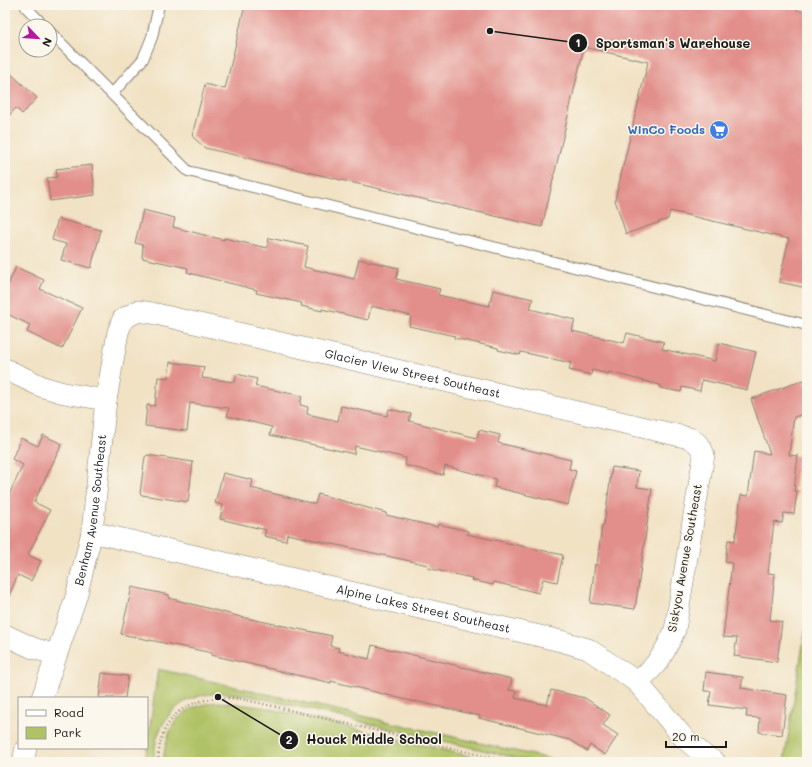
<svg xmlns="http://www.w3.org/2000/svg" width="812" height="767" viewBox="0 0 812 767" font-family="Mali,sans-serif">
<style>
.green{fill:#b0c266;stroke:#666f41}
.building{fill:#e28f8b}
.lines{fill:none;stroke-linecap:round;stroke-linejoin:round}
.service-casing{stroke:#867f70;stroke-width:12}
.minor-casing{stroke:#867f70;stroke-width:22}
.path{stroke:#867f70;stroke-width:2.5;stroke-dasharray:1 3;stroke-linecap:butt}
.service{stroke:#fff;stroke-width:10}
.minor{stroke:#fff;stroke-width:21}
.labels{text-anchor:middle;stroke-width:3;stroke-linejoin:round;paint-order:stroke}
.shop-label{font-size:12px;font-weight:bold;fill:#366cbe;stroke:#fbf7ec;text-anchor:end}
.street-label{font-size:12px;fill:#1c1c1c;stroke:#fbf7ec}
.leader{fill:none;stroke:#1c1c1c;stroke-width:1.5}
.callout-dot{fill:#1c1c1c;stroke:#fbf7ec;stroke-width:1.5}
.mark-label{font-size:12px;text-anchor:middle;font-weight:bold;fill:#fff}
.callout-label{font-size:13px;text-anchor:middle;font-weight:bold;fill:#1c1c1c;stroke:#fbf7ec;stroke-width:3;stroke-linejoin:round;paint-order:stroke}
</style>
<rect width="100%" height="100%" fill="#fbf7ec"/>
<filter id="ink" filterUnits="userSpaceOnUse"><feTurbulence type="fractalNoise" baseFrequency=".025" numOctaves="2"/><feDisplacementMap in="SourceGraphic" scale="8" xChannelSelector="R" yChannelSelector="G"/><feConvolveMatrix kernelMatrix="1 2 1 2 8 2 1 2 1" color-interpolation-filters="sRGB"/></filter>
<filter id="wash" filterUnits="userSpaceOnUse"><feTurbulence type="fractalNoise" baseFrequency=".012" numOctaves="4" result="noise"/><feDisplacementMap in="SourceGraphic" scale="16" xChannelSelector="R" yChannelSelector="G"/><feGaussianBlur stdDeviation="0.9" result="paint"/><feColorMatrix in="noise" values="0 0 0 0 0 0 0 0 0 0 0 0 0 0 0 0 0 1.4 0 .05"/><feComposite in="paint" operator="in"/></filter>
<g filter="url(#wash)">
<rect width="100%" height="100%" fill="#f1e2c4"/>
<!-- green -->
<path class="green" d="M807 619V762H784Z
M158 669 563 762H533L251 696C213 690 176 692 159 732 155 741 155 752 153 762H145Z
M219 702 263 707 494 762H163C167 724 179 706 219 702Z"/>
<g id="blocks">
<!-- building -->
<path class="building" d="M245 5H775L807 12V288L779 282 789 239 670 211 668 219 626 234 615 200 648 62 584 47 542 227 205 148 192 136 205 84 225 89Z
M5 68 37 98 22 114 16 108 5 120Z
M92 165 95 195 50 201 47 178 57 177 56 169Z
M143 210 175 218 173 227 224 240V238L267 248 269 238 308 246 304 267 354 279 359 259 399 268 396 279 440 289 438 295 489 306 493 290 533 299 530 309 575 320 572 331 624 343 627 333 664 342 662 349 715 361 719 343 756 352 747 390 702 380 700 391 682 387 681 392 660 388V385L609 372V374L592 370 591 375 569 370 571 363 521 352 520 355 498 350V348L454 338 455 336 409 326 411 316 371 306 368 320 322 309V311L301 306 302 303 256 293 257 290 193 274 187 272 188 268 142 258 143 245 135 243Z
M58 219 101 230 91 268 61 260 66 244 52 240Z
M16 267 44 280 40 289 82 308 62 349 27 332 30 325 5 313V292Z
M170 362 204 367 202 378 235 382 237 374 257 379 255 386 302 396 300 405 308 407 307 414 338 421 341 406 387 416 389 409 411 414 409 421 477 438 479 430 500 435 498 443 571 460 569 469 576 471 568 505 494 487 496 479 445 466 443 475 405 465 406 458 355 446 354 454 270 435 272 427 227 416 229 408 190 403 187 431 145 426 147 405 155 406 158 377 168 378Z
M804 380 807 389V413L794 417 789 455 798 456 794 491H797L794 514 784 513 782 523 774 522 768 573 775 574 770 620 782 622 777 662 734 656 737 638 723 637 732 563 725 562 728 540 735 541 741 495 748 496 754 451 770 454 751 399Z
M43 435 62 444 34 502 50 510 28 555 41 561 31 581 18 575 5 604V503L23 465 12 459 21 438 38 446Z
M147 455 193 462 188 502 142 495 140 493 145 457Z
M612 467 639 471 637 487 652 489 635 609 590 603 595 564 597 565 602 525H604Z
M223 473 253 480 251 488 315 504 318 494 386 513V515L437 527 438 524 468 531 467 534 563 555 557 582 543 579 539 593 494 582 493 585 471 580 472 578 427 568 428 565 287 534 286 541 264 536 266 530 220 519 223 505 215 503Z
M132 587 169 595V598L241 617 332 636 330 646 339 648 338 651 369 659 372 645 512 679 509 690 517 691 515 698 547 705 551 690 585 698 610 715 603 725 618 735 605 755 590 745 587 751 570 740 479 718 480 716 415 701V702L331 681V683L211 655 212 653 121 634Z
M706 672 743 677 741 688 787 695 782 735 759 732 760 718 746 717 747 710 709 705 711 691H704Z
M102 673 128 676 125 698H99Z"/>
</g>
</g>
<g filter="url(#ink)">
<use href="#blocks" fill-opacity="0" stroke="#867f70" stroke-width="1"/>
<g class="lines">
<!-- service casing -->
<g class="service-casing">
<path id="service" d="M29 5 26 7 44 26
M50 32 188 171 807 325
M112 94 143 59 152 37 159 5"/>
</g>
<!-- minor casing -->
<g class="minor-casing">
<g id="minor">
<path d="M5 369 43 387 64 393 106 400"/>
<path id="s1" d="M92 532 561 641 588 649 637 682 684 738 706 757 715 762"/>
<path d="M5 635 33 648 56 655"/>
<path id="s2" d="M42 698 76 597 92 532 106 400 118 332 123 319 138 311 152 313 689 438C697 442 701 446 704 455L675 630C664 654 658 665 637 682"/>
<path d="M23 762 26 748"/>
</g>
</g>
<!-- path -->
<path class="path" d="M158 762C159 753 159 743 163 734 176 701 211 695 242 699L510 762"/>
<!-- service -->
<use href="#service" class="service"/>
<!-- minor -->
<use href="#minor" class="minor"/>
</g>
</g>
<!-- icons -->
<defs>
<g id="supermarket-disc" transform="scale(1)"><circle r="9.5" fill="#3f7fe0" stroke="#fbf7ec"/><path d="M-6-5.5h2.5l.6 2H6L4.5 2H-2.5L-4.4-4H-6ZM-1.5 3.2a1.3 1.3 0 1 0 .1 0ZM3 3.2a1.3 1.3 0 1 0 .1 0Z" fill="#fff"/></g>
</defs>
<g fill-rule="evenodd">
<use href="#supermarket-disc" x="719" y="130"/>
</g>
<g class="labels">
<!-- shop labels -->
<g class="shop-label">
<text x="705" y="134">WinCo Foods</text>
</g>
<!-- street labels -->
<g class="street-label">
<text dy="4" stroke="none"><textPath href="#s2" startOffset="688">Glacier View Street Southeast</textPath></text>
<text dy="4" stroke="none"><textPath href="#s2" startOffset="195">Benham Avenue Southeast</textPath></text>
<text transform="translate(685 558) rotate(-80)" y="4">Siskyou Avenue Southeast</text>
<text dy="4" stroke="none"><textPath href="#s1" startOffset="340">Alpine Lakes Street Southeast</textPath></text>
</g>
</g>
<!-- callouts -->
<path class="leader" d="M490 31L578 43M218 697L289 740"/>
<g class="callout-dot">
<circle cx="490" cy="31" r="4"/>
<circle cx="218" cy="697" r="4"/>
<circle cx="578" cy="43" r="10"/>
<circle cx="289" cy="740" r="10"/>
</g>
<g class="mark-label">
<text x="578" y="47">1</text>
<text x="289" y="744">2</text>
</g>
<g class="callout-label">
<text x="673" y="48">Sportsman's Warehouse</text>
<text x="374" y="744">Houck Middle School</text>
</g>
<!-- margin -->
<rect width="812" height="767" fill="none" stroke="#fbf7ec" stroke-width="20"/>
<!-- legend -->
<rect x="18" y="697" width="130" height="52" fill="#fbf7ec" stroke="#a29f99"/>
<rect x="26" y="710" width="20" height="6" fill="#ffffff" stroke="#a29f99"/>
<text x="54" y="717" font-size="12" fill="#1c1c1c">Road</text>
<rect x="26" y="727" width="20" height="12" fill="#b0c266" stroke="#a29f99"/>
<text x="54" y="737" font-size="12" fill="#1c1c1c">Park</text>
<!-- north arrow -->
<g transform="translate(38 38) rotate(115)"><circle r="19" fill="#fbf7ec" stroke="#a29f99"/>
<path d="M0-3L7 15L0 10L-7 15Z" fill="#b5179e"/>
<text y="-6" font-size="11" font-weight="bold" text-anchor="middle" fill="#1c1c1c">N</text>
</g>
<!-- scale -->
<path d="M666 741v6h60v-6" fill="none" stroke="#1c1c1c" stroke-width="2"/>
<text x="672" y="741" font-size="12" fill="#1c1c1c" stroke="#fbf7ec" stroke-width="3" paint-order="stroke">20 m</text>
</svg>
